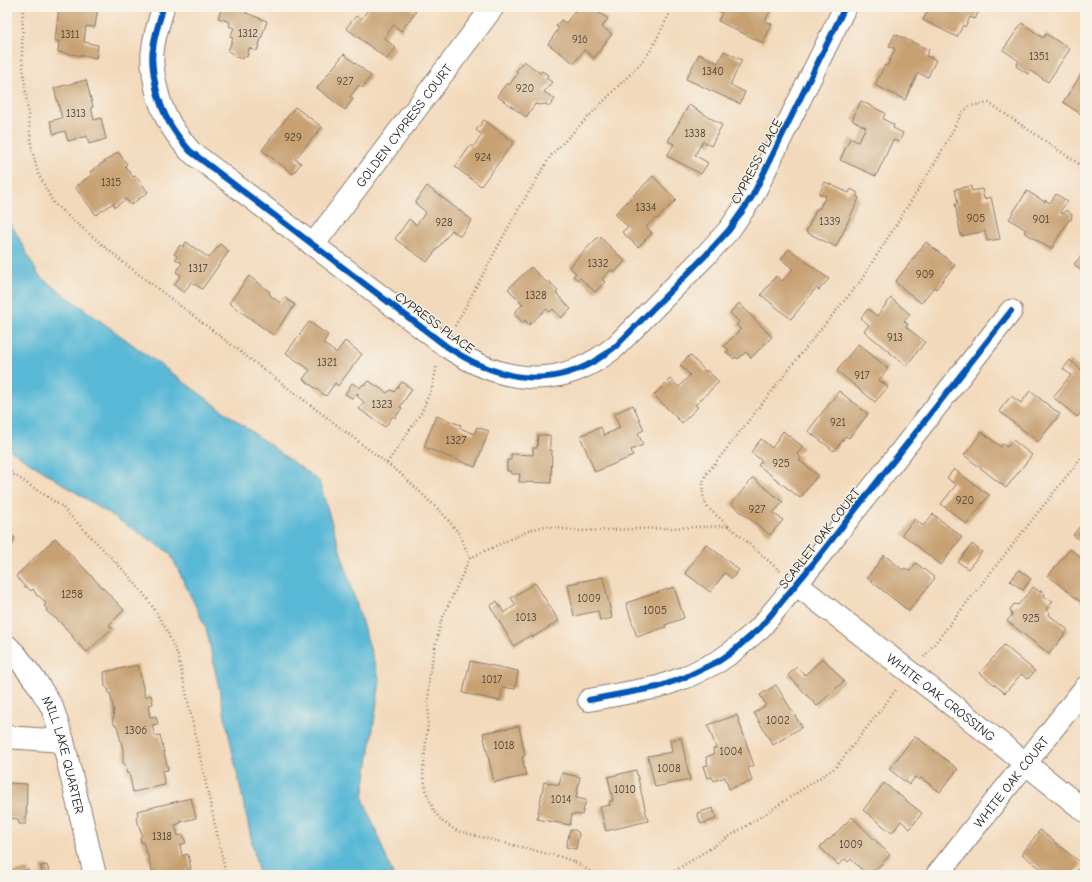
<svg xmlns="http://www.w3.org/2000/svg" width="1092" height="882" viewBox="0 0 1092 882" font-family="'Comic Neue',sans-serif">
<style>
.water{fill:#58b8d6;stroke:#3a6a79}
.building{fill:#c8a173}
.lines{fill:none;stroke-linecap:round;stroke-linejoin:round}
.minor-casing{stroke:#887a6c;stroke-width:24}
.path{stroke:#887a6c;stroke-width:2.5;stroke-dasharray:1 3;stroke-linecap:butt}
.minor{stroke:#fff;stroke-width:22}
.cycleway-casing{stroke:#f7f3e8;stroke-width:8}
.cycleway{stroke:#0057b8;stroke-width:6}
.labels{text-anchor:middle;stroke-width:3;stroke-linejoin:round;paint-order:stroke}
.number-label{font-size:11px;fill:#473d32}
.street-label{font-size:13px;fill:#1c1c1c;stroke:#f7f3e8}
</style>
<rect width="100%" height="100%" fill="#f7f3e8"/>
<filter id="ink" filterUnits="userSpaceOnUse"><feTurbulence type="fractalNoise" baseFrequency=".025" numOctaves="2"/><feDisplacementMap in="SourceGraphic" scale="8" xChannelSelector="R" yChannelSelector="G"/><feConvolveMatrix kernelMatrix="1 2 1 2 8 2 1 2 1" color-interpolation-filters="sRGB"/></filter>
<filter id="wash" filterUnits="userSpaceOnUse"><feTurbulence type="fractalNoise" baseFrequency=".012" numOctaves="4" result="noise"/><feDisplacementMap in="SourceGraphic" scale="16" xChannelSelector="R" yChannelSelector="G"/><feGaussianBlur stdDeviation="0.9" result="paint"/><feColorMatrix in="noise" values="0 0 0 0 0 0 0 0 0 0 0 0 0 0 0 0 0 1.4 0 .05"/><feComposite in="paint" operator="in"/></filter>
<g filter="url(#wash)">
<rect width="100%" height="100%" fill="#f3d9bb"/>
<!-- water -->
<path class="water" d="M7 216 39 276 319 481 380 681 363 798 393 875H259L206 628 170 553 7 448Z"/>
<g id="blocks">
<!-- building -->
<path class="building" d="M59 7H98L95 27 86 26 84 42 98 45 96 58 58 52 59 41H55Z
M222 7H248L246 13 267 21 257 51 249 48 247 57 244 56 243 59 232 56 233 53 228 51 233 38 230 37 234 28 229 26 230 22 218 18Z
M370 7H409L416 12 401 31 394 25 384 38 396 48 387 59 346 28 356 16 361 19Z
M569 7H591L608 19 602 27 612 34 594 58 584 50 574 63 548 44 559 28 556 26 561 20 566 23 575 11Z
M720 7H772L765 21 772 24 763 43 718 21 722 13 718 11Z
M930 7H981L975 19 970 17 965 27 963 25 957 37 923 20Z
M1022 23 1043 38 1046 34 1070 49 1048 82 1031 71 1028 74 1016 66 1019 61 1003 50Z
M895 34 929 50 926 56 936 60 928 77 918 73 905 100 875 85 885 65 887 66 895 49 889 46Z
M724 51 742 60 730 85 745 92 740 104 686 79 699 54 718 63Z
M344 54 371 76 362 88 359 85 350 97 353 99 345 110 317 88Z
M524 61 540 73 542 71 548 75 546 78 552 82 544 92 555 99 549 107 546 104 540 105 535 104 526 117 497 96 507 83 509 85 518 73 516 71Z
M1085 69V117L1063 102Z
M86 80 93 107H91L94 120 101 118 106 139 89 144 87 136 68 141 65 131 54 134 50 121 62 118 54 88Z
M861 101 885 113 883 119 894 125 893 128 903 133 899 142 893 140 876 176 840 160 850 138 858 142 866 127 852 120Z
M689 105 722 125 711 146 703 141 695 155 708 163 701 174 667 156 674 144 668 141Z
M295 107 322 127 295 159 301 163 293 174 262 150Z
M484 120 514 142 481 186 455 167 471 145 473 147 482 135 476 130Z
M118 152 127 164 125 166 133 177 136 176 148 192 131 205 126 199 115 207 113 203 96 215 75 187 92 175 90 172Z
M653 176 676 200 657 219 656 218 646 227 652 233 638 247 622 232 628 227 615 214Z
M825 182 849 193 851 189 858 193 856 196 859 198 836 247 806 232 817 208 819 209 826 196 819 194Z
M427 186 472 220 460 236 452 230 427 262 395 239 409 219 416 225 426 212 415 203Z
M971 186 972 191 982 189 984 199 991 197 1000 239 987 241 985 231 961 236 955 204H958L955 189Z
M1027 191 1045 202V200L1050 203 1056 194 1067 201 1060 212 1062 214 1066 210 1072 215 1071 220H1069L1051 249 1024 232 1026 230 1009 219Z
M599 236 625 261 617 270 614 272 611 270 602 279 605 282 595 292 580 278 578 280 573 276 576 273 569 267Z
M186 242 209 258 220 244 229 251 202 289 191 282 184 293 174 285 181 275 176 272 182 263 175 259 177 256 174 254 180 245 183 247Z
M926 242 955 265 936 289 934 287 921 303 895 282Z
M789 249 829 279 819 290 816 288 791 319 761 295 776 276 782 281 793 269 781 259Z
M1085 252V270L1083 272 1074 264Z
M531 267 547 283 549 281 558 291 556 293 571 309 561 318 553 309 550 312 546 309 529 325 525 320 523 323 514 313 523 304 508 289Z
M249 276 270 292 269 294 280 303 284 297 295 305 273 335 229 303Z
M891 298 910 314 904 321 908 324 906 327 925 342 906 366 864 331 869 325 861 318 868 309 877 316Z
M739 303 772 337 751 358 746 352 738 359 736 357 734 359 726 352 729 350 724 346 741 329 736 325 739 322 730 313Z
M309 322 328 335 323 343 336 353 345 341 362 354 338 386 335 383 326 396 303 379 310 370 286 353Z
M858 344 888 368 879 380 888 387 875 402 837 371Z
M690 355 706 372 707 370 719 382 695 405 698 407 682 423 654 395 670 379 679 387 690 375 680 365Z
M1070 360 1085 373V408L1077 417 1053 397 1071 375 1063 369Z
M369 381 387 393 391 390 394 392 402 382 412 389 400 407 402 408 395 418 393 416 385 427 359 409 364 402 357 396 359 394 357 393 353 399 345 394 352 383 360 388 363 384 365 385Z
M839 391 868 414 849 438 846 436 834 451 808 431Z
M1030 391 1060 414 1038 442 999 411 1011 396 1021 403Z
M633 405 644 430 638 433 643 445 631 450 633 456 595 472 580 436 601 427 604 435 620 428 614 414Z
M436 416 461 425 460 428 474 434 477 427 489 431 475 467 424 447Z
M783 431 803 447 797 454 801 458 799 460 818 475 800 498 758 465 762 461 751 452 761 439 772 448Z
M982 432 1001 447 1003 444 1007 447 1013 440 1032 455 1006 488 964 455Z
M538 435H550V450H552L551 483 519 482 520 474H511V471H507V460H511V454L533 455V448H537Z
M954 469 989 495 967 524 941 504 956 485 947 478Z
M753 478 783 502 773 513 783 520 770 535 731 504Z
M933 514 962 537 941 565 902 534 915 519 923 526Z
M1085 520V544L1073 535Z
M7 531 15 538 7 549Z
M55 538 124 610 109 625 112 628 87 652 76 642 72 636V635L59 621 46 611 47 609 44 606 46 603 39 596H37L33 589 31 591 27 587H25L16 576Z
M706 544 739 570 732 579 725 573 710 592 685 573Z
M972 544 982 552 968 569 958 562Z
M1070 549 1085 561V605L1048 576Z
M884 555 903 570 905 568 910 571 916 563 935 578 909 611 867 578Z
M1019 570 1031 579 1023 590 1010 581Z
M603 577 612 618 600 621 598 611 574 616 568 584Z
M535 583 559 621 533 637 531 635 514 646 490 606 497 601 504 613 516 605 511 598Z
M674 587 684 618 665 625 666 627 637 637 626 603Z
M1033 587 1040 592 1041 590 1045 594 1044 596 1053 602 1046 609 1050 613 1049 615 1068 630 1049 654 1007 621 1012 615 1010 610 1014 604 1018 605Z
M1004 645 1035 671 1028 679 1021 674 1005 693 980 673Z
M823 658 844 681 817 706 788 675 797 667 805 675Z
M470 661 518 671 515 689 503 687 500 701 463 693Z
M138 665 145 697 151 695 153 704 148 705 150 717 156 716 158 724 152 725 155 736 160 735 168 770 162 771 165 785 133 792 129 773 127 774 125 764 123 763V750L117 726 114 724 112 719 114 717 113 712H114L110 693 109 694 108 689 105 686 104 672Z
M776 685 802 727 773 745 754 713 766 705 760 695Z
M737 715 754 766 748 768 752 781 729 789 725 777 714 781 712 777 707 778 703 766 708 765 706 757 714 754 713 749 716 748 708 725Z
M519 726 525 756 522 757 526 776 494 782 483 733Z
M915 736 958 769 940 792 921 778 919 780 915 777 909 785 889 769Z
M681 738 690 780 655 787 648 756 672 752 670 740Z
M636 770 648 821 606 831 600 807 610 805 609 801H613L608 777Z
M562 773 580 777 576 798 586 800 582 815 572 814 570 825 537 819 544 782 559 785Z
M7 783 27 784 26 824H19L18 819 7 818Z
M884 783 922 813 910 829 901 821 892 833 863 810Z
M191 798 196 818 180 822 181 823 175 825 178 836 183 835 186 843 180 845 182 856 188 854 191 869 186 870 187 875H153L152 873 155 871H152L147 852H146L143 842H141L140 837 142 835 136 817 138 815 137 811Z
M713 808 716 819 701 824 697 813Z
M852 817 890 855 870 875H867L851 859 848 862 845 859 838 865 820 847 828 839 829 840Z
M570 830H575L579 833 576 849 566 847Z
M1040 830 1082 864 1074 875H1043L1039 872 1041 869 1022 854Z
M47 865 50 875H35L42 873 41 866Z
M28 869 29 875H9L8 874Z"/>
</g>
</g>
<g filter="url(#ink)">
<use href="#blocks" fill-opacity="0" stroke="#887a6c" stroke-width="1"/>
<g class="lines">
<!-- minor casing -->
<g class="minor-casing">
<g id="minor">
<path d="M163 7C160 21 154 35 153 49 151 59 153 68 154 77 159 108 169 127 190 151L446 346C502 384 561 392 616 346L706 255 729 230 752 197 845 7"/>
<path id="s1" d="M313 245 493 7"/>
<path id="s2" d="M796 584 965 715 1085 811"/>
<path id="s3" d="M7 646 16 655 37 683 52 707 63 741 95 875"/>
<path d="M589 700 658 687 686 677 719 661 732 652 760 628 812 565 1011 311"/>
<path d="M7 737 63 741"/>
<path id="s4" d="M937 875 1085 688"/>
</g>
</g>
<!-- path -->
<path class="path" d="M23 7 22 58 32 150 38 173 54 204 124 263 401 474 443 514 458 532 470 558 441 621 429 675 428 722 423 773 427 794 434 811 443 822 457 831 561 857 575 862 596 875
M455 326 515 215 552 154 641 63 651 50 673 7
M387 463 421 413 432 388 437 365
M7 470 61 506 129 576 149 601 166 629 178 656 226 875
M470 558 530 530 545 526 577 531 728 526
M780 571 707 507C702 495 701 489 705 476L820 330 860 282 938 158 962 113 970 106 989 103 1085 168
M924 657 1085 453
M668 875 765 814 836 767 896 690"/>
<!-- minor -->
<use href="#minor" class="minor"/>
<!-- cycleway casing -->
<g class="cycleway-casing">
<path id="cycleway" d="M163 7C160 21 154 35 153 49 151 59 153 68 154 77 159 108 169 127 190 151L446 346C502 384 561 392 616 346L706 255 729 230 752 197 845 7
M589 700 658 687 686 677 719 661 732 652 760 628 812 565 1011 311"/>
</g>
<!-- cycleway -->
<use href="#cycleway" class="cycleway"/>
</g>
</g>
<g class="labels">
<!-- number labels -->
<g class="number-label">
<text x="248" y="37">1312</text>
<text x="70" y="38">1311</text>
<text x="580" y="43">916</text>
<text x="1039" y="60">1351</text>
<text x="713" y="75">1340</text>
<text x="345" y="85">927</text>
<text x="525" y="92">920</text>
<text x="76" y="117">1313</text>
<text x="695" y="137">1338</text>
<text x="293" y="141">929</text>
<text x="483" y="161">924</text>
<text x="111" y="186">1315</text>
<text x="646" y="211">1334</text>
<text x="976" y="222">905</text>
<text x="1041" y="223">901</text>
<text x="830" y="225">1339</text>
<text x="444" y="226">928</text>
<text x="598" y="267">1332</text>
<text x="198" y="272">1317</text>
<text x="925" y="278">909</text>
<text x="536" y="299">1328</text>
<text x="895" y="341">913</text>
<text x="327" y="366">1321</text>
<text x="862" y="379">917</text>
<text x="382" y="408">1323</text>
<text x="838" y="426">921</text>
<text x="456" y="444">1327</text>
<text x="781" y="467">925</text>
<text x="965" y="504">920</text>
<text x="757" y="513">927</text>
<text x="72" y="598">1258</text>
<text x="589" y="602">1009</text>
<text x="655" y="614">1005</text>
<text x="526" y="621">1013</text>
<text x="1031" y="622">925</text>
<text x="492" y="683">1017</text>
<text x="778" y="724">1002</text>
<text x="136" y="734">1306</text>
<text x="504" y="749">1018</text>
<text x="731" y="755">1004</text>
<text x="669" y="772">1008</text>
<text x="625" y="793">1010</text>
<text x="561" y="803">1014</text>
<text x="162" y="840">1318</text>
<text x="851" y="848">1009</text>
</g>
<!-- street labels -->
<g class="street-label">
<text dy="5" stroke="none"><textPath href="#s1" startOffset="150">GOLDEN CYPRESS COURT</textPath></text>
<text transform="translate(756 161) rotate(-62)" y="5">CYPRESS PLACE</text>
<text transform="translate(435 322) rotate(36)" y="5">CYPRESS PLACE</text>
<text transform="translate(819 538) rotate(-52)" y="5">SCARLET OAK COURT</text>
<text dy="5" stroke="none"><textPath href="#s2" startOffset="184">WHITE OAK CROSSING</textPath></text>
<text dy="5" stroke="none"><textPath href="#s3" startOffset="125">MILL LAKE QUARTER</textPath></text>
<text dy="5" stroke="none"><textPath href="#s4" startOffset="119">WHITE OAK COURT</textPath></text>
</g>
</g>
<!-- margin -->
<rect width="1092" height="882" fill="none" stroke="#f7f3e8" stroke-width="24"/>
</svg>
